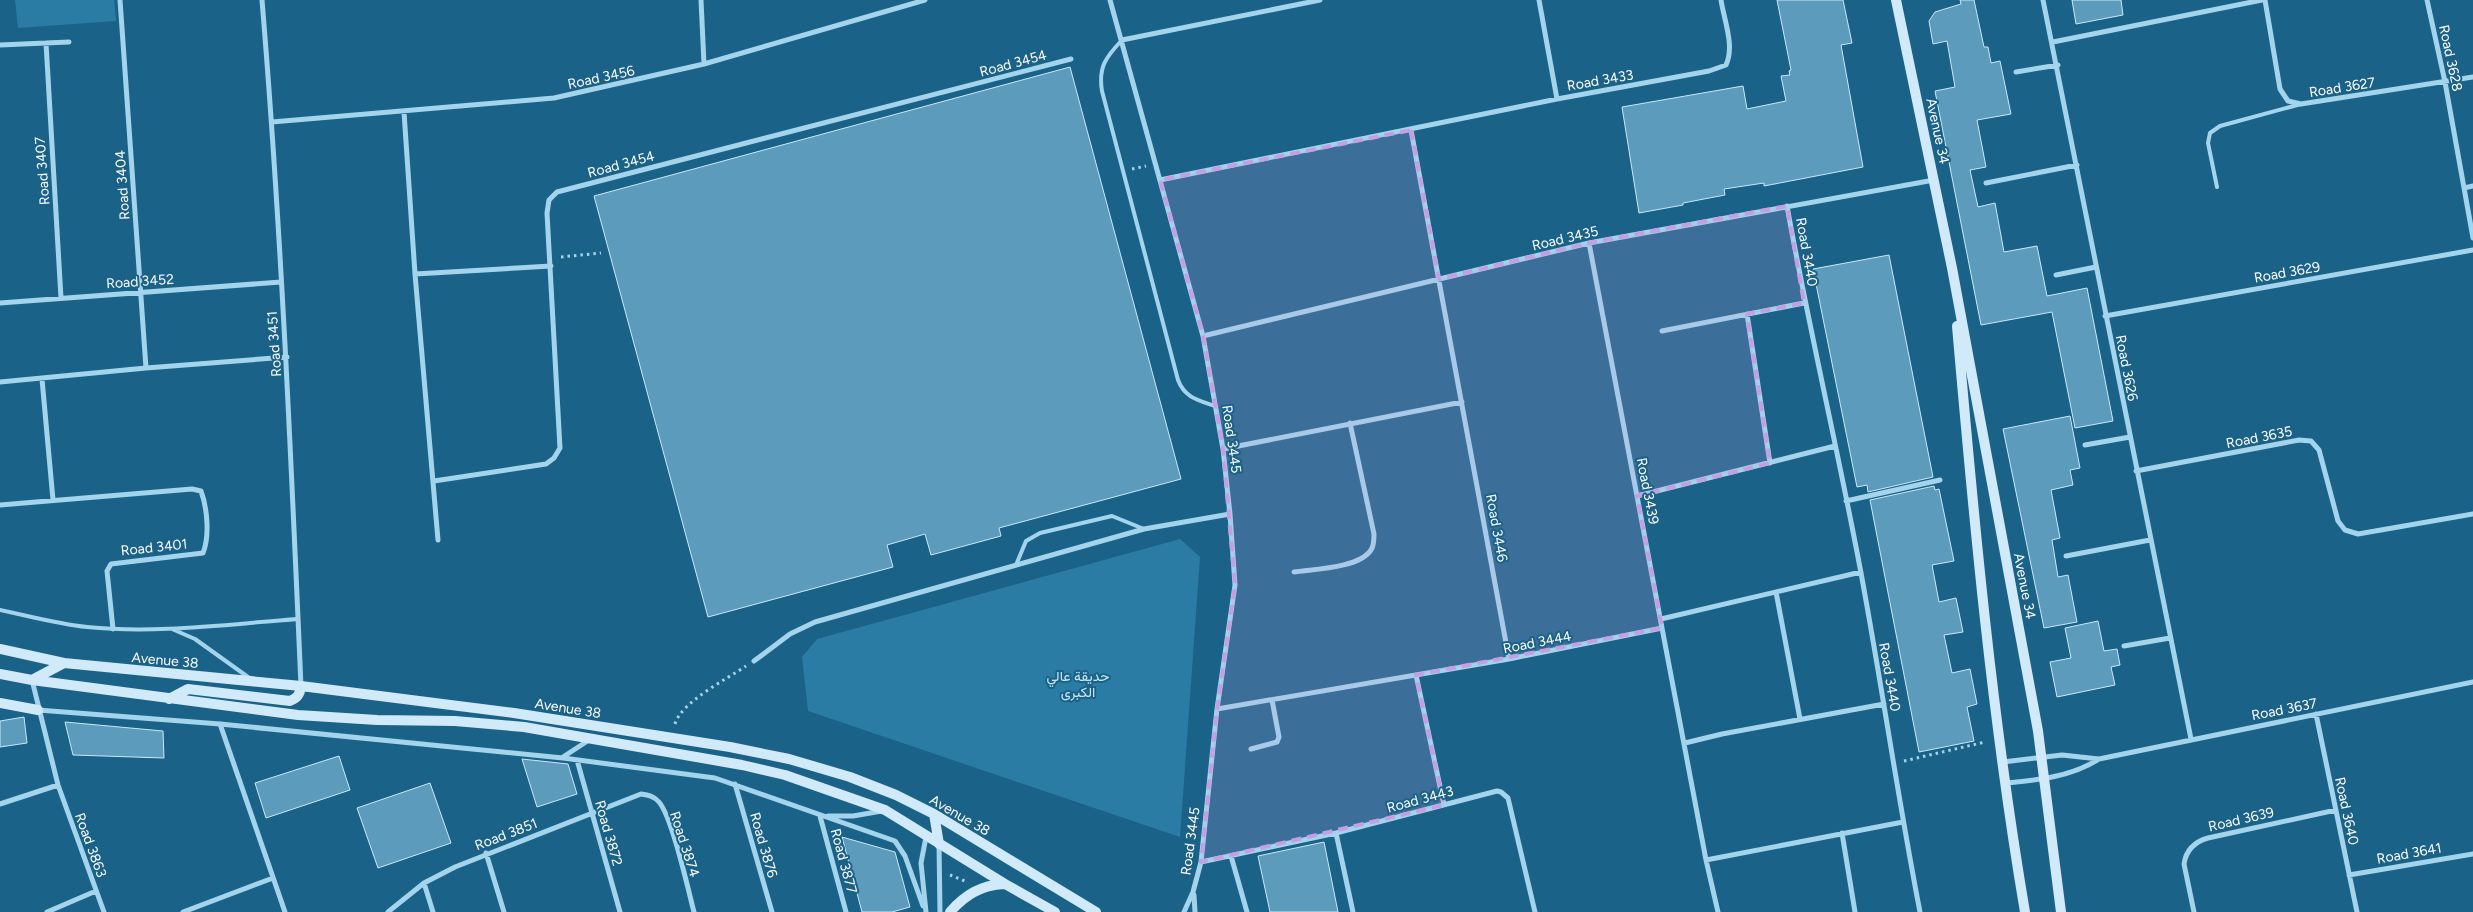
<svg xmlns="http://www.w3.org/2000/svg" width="2473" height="912" viewBox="0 0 2473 912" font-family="Figtree,Vazirmatn,sans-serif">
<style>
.green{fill:#2a7ca5}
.building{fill:#5c9bbc;stroke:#c9e9f9}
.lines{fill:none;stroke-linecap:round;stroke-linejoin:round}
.path{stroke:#a3d4ec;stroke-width:3;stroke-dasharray:2.5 4;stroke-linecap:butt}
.lane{stroke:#a3d4ec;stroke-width:4}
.street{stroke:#a3d4ec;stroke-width:5}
.secondary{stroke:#d0eaf9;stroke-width:10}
.marked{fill:#c4a0e2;fill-opacity:0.2;stroke:#c4a0e2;stroke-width:4;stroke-dasharray:10 6;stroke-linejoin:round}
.labels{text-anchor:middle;stroke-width:4;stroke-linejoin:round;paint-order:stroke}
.street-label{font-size:14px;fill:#fff;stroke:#1a6288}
.park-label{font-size:14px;fill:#c9e9f9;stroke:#1a6288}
</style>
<rect width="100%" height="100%" fill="#1a6288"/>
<!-- green -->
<path class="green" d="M15 0H114L116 21 18 28Z
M1180 539 1200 557 1180 837 808 711 802 657 817 639Z"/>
<!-- building -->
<path class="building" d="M1777 0H1843L1852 43 1841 45 1863 167 1764 186V183L1724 189 1725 195 1683 203V205L1639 213 1622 107 1743 86 1747 109 1786 101 1781 76 1790 75 1789 71 1791 70Z
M1960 0H1974L1984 47H1988L1991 63 2000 61 2011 114 1977 120 1986 167 1970 170 1978 207 1995 203 2004 252 2037 246 2047 296 2087 288 2113 421 2075 428 2052 312 1981 325 1935 91 1955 87 1947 41 1933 44 1929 21 1935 12 1961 4Z
M2072 0H2121L2123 15 2076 24Z
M1070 67 1181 479 999 528 1001 536 931 555 925 534 887 545 893 567 708 617 594 196Z
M1889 255 1933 477 1868 492 1867 485 1857 487 1813 269Z
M2070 416 2080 468 2070 470 2073 485 2051 490 2060 538 2052 540 2058 577 2068 575 2077 622 2044 628 2003 429Z
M1934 486 1935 490 1939 489 1954 561 1932 565 1939 602 1956 598 1963 632 1944 635 1952 673 1970 669 1977 704 1967 707 1974 741 1919 752 1870 500Z
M2098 621 2104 651 2117 649 2120 665 2111 667 2115 685 2057 697 2050 662 2071 658 2065 628Z
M24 717 27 743 0 747V721Z
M65 722 163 731 164 758 73 755Z
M339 756 350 790 266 818 255 783Z
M522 759 568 764 577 794 537 807Z
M430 783 451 843 378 868 357 808Z
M842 837 895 852 910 907 892 912H862Z
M1324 842 1338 912H1270L1258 856Z"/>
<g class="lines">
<!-- path -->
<path class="path" d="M1132 169 1146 166
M561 257 601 253
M675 724C681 702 727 679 746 666
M1904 761 1985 742
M950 875 965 881"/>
<!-- lane -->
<path class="lane" d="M1122 40C1106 57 1098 67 1102 91L1178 380C1185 398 1198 400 1215 406
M2217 187 2208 143 2210 133 2220 126 2301 104
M1016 565 1026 541 1040 533 1112 516 1144 529
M0 610C29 616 58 624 87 627 157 634 228 624 298 619
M172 629 195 639 248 677"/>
<!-- street -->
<path class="street" d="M120 0 146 368
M262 0C281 228 291 457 301 686
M701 0 704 64
M1110 0 1203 336 1223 449 1230 514 1235 585 1217 709 1201 862 1193 892 1184 912
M1539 0 1557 99
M2043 0 2191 739
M2265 0 2280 89 2288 101 2301 104 2473 77
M2427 0 2445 82 2473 238
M1122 40 1320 0
M2053 42 2262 0
M46 43 61 298
M0 45 69 42
M2016 72 2058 65
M404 112 415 274 438 540
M272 122 554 98 704 64 925 0
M1411 130 1509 659
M1160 180 1557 99 1709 71 1726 65C1735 46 1724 20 1721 0
M1986 183 2077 165
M2464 188 2473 186
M1787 206C1809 329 1838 450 1861 573 1882 686 1898 799 1920 912
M1589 243 1706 860 1718 912
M415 274 551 266
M2056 275 2096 267
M0 303 281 282
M1747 314 1770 463
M2105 316 2473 250
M1662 331 1804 303
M1203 336 1589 243 1934 180
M42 379 53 500
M0 382 146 368 287 357
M2085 445 2130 437
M1223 449 1462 402
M2136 471 2299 440 2311 441 2319 450 2338 521 2345 530 2358 534 2473 514
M434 481 546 464 554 458 560 448 547 213 549 200 557 192 1071 59
M1637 496 1835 446
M1846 501 1940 480
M0 505 192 489 201 491C207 507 210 536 203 553L111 564 107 571 113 629
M2066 556 2150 540
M1294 572C1315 569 1359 568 1371 550 1374 546 1374 539 1374 534L1350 423
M1776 592 1800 719
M1661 619 1861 572
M2124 646 2170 638
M754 661 790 634 815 622 1144 529 1230 514
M1416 675 1444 805
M32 680 58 785 104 912
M1217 709 1509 659 1662 628
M38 710 220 724 563 758 715 778 895 841 905 856 923 906
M2316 714 2357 912
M220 724 285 912
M1685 743 1722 734 1884 704
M1251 749 1277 742 1279 737 1272 700
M563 757 589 740
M577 760 620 912
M2003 762 2062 755 2099 759
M2006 783C2038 780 2071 777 2099 759L2473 682
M735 784 772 912
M0 804 58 785
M820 816 846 912
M828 816H853L882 811
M1336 833 1353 912
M1842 833 1855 912
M939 844 940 912
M486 853 504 912
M1231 856 1247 912
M1706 860 1903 822
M1201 862 1336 833 1497 791 1501 792 1508 798 1535 912
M2349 875 2473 854
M424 883 433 912
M1194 895 1195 912
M47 912 96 891
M183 912 273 878
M388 912 424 883 455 867 641 794C648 795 654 796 659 802 672 817 688 889 694 912
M926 912 921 863 926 837
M2194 912 2184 864C2186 850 2194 842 2208 838L2336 810"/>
<!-- secondary -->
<path class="secondary" d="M1896 0 1952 268 2038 731 2061 912
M1957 326C1974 522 1992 718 2025 912
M0 649 64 663 301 686 514 713 730 747 789 759 850 777 896 795 934 814 1096 912
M0 674 32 680 298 715 377 720 455 721 524 727 742 765 785 775 885 810 1005 884 1055 912
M32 680 64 663
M169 699 188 689 290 701C297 698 300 695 301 686
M0 703 38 710
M934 814 939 844
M950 912C965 895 981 885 1004 884"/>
</g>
<!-- marked area -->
<path class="marked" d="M1411 130 1439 279 1589 243 1787 206 1804 303 1747 314 1770 463 1637 496 1662 628 1416 675 1444 805 1201 862 1217 709 1235 585 1223 449 1203 336 1160 180Z"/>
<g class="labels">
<!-- street labels -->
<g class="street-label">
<text transform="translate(2451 58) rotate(78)" y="5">Road 3628</text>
<text transform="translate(1013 63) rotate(-15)" y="5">Road 3454</text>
<text transform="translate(601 77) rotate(-12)" y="5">Road 3456</text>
<text transform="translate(1600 80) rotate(-10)" y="5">Road 3433</text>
<text transform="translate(2342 87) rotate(-9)" y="5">Road 3627</text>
<text transform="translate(1938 131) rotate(78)" y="5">Avenue 34</text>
<text transform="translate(621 164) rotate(-15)" y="5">Road 3454</text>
<text transform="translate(42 171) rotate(-94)" y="5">Road 3407</text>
<text transform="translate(122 185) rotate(-94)" y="5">Road 3404</text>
<text transform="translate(1565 238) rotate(-13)" y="5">Road 3435</text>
<text transform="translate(1807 252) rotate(80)" y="5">Road 3440</text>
<text transform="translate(2287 272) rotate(-10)" y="5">Road 3629</text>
<text transform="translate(140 281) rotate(-4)" y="5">Road 3452</text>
<text transform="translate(274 344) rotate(-94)" y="5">Road 3451</text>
<text transform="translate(2127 368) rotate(79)" y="5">Road 3626</text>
<text transform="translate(2259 437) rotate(-11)" y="5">Road 3635</text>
<text transform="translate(1232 439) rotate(82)" y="5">Road 3445</text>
<text transform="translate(1648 491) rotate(79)" y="5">Road 3439</text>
<text transform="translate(1497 528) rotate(80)" y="5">Road 3446</text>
<text transform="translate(154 547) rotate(-6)" y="5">Road 3401</text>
<text transform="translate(2025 586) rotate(79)" y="5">Avenue 34</text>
<text transform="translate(1537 642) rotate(-11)" y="5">Road 3444</text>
<text transform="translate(165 660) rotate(5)" y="5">Avenue 38</text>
<text transform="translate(1890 677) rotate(80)" y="5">Road 3440</text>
<text transform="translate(568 708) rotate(9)" y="5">Avenue 38</text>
<text transform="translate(2284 709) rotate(-11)" y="5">Road 3637</text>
<text transform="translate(1420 799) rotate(-15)" y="5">Road 3443</text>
<text transform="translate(2347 811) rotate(78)" y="5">Road 3640</text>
<text transform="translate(960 815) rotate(30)" y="5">Avenue 38</text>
<text transform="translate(2241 819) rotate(-13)" y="5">Road 3639</text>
<text transform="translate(609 833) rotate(74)" y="5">Road 3872</text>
<text transform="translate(506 834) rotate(-21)" y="5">Road 3851</text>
<text transform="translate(1190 841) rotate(-82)" y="5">Road 3445</text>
<text transform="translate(685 844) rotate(72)" y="5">Road 3874</text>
<text transform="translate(91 845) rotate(70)" y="5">Road 3863</text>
<text transform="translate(764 845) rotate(74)" y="5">Road 3876</text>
<text transform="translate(2409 853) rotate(-10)" y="5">Road 3641</text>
<text transform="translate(844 861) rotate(75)" y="5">Road 3877</text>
</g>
<!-- park labels -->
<g class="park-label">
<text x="1078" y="681">حديقة عالي<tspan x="1078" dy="16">الكبرى</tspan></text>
</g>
</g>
</svg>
